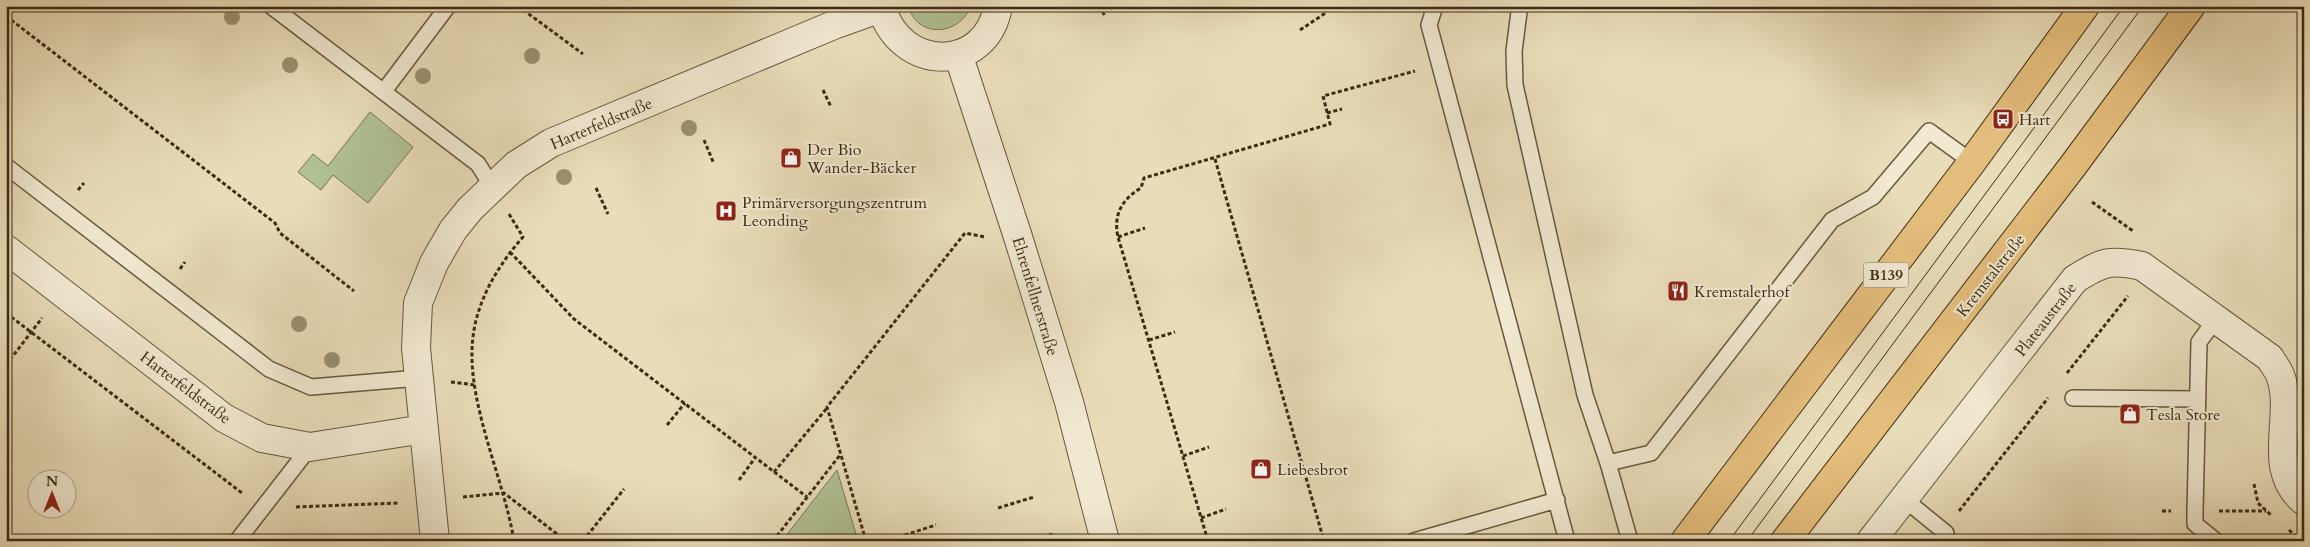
<svg xmlns="http://www.w3.org/2000/svg" width="2310" height="547" viewBox="0 0 2310 547" font-family="Cardo,serif">
<style>
.green{fill:#b0c294;stroke:#767653}
.lines{fill:none;stroke-linecap:round;stroke-linejoin:round}
.service-casing{stroke:#68583c;stroke-width:18}
.minor-casing{stroke:#68583c;stroke-width:30}
.primary-casing{stroke:#3d2b12;stroke-width:30}
.path{stroke:#3d2b12;stroke-width:3;stroke-dasharray:4 2.5;stroke-linecap:butt}
.service{stroke:#f1e9d2;stroke-width:15}
.minor{stroke:#f1e9d2;stroke-width:28}
.primary{stroke:#e4be7c;stroke-width:28}
.tram{stroke:#3d2b12;stroke-width:1}
.tree{fill:#9a906f}
.labels{text-anchor:middle;stroke-width:4;stroke-linejoin:round;paint-order:stroke}
.shield{fill:#f1e9d2;stroke:#73644c;stroke-width:1}
.shield-label{font-size:15px;font-weight:bold;fill:#3d2b12}
.poi-label{font-size:16px;fill:#3d2b12;stroke:#f1e9d2;text-anchor:start}
.street-label{font-size:16px;fill:#3d2b12;stroke:#f1e9d2}
</style>
<rect width="100%" height="100%" fill="#e9ddb9"/>
<filter id="stains"><feTurbulence type="fractalNoise" baseFrequency=".004" numOctaves="4"/><feColorMatrix values="0 0 0 0 .2 0 0 0 0 .09 0 0 0 0 .02 0 0 0 .5 -.17"/></filter>
<radialGradient id="worn" r=".72"><stop offset=".6" stop-color="#630" stop-opacity="0"/><stop offset="1" stop-color="#630" stop-opacity=".3"/></radialGradient>
<!-- green -->
<path class="green" d="M908 6H971C959 36 918 39 908 6Z
M370 112 413 147 368 203 333 175 321 190 298 172 313 154 328 166Z
M837 470 858 541H782Z"/>
<g class="lines">
<!-- service casing -->
<g class="service-casing">
<path id="service" d="M271 6 478 164 493 188
M1435 6 1429 25 1567 541
M1519 12 1514 51 1515 85 1585 395 1608 463 1630 541
M384 91 448 6
M6 166 269 369 311 387 419 378
M2073 398 2198 399
M1608 463 1651 453 1832 220 1873 197 1929 131 1972 162
M1904 499 1946 533
M237 541 310 447
M1414 541 1557 500
M2216 541 2195 524V511L2199 342 2216 319"/>
</g>
<!-- minor casing -->
<g class="minor-casing">
<path id="minor" d="M881 6C900 74 987 73 998 6
M958 54 1018 237 1069 402 1105 541
M6 249 224 418 262 438 310 447 424 429
M435 541 416 348 418 303 434 263 453 230 470 209 516 165 551 143 836 24 881 8
M1871 541 2075 279C2102 262 2110 259 2142 266L2270 358C2273 364 2278 369 2280 375 2296 415 2264 468 2304 501"/>
</g>
<!-- primary casing -->
<g class="primary-casing">
<path id="primary" d="M1685 541 1972 162 2085 6
M1785 541 2072 167 2191 6"/>
</g>
<!-- path -->
<path class="path" d="M518 6 583 54
M1099 6 1105 16
M6 16 275 223 280 233 354 291
M1300 30 1324 14 1319 6
M823 90 831 107
M1327 113 1342 109
M704 140 714 164
M1215 159 1324 541
M596 188 608 214
M78 190 84 183
M2092 202 2133 231
M509 214 523 237C499 264 477 300 473 337 465 400 504 478 514 541
M1118 237 1145 228
M510 252 574 319 807 497
M180 269 185 262
M6 313 242 493
M1149 340 1175 332
M6 365 42 318
M2067 373 2128 296
M451 382 475 385
M667 425 685 403
M1183 456 1209 447
M774 472 827 408
M739 480 755 458
M2254 484 2258 503 2272 516
M463 497 504 493 566 541
M296 507 399 503
M998 508 1034 497
M1959 511 2048 398
M2162 511H2171
M2219 511H2266
M1201 518 1226 509
M6 530 13 541
M2289 530 2301 541
M583 541 624 489
M773 541 840 455
M866 541 827 407 965 233 985 237
M886 541 936 525
M1050 541 1051 533
M1208 541 1118 237C1113 215 1122 199 1141 188L1144 178 1330 124 1323 96 1415 71"/>
<!-- service -->
<use href="#service" class="service"/>
<!-- minor -->
<use href="#minor" class="minor"/>
<!-- primary -->
<use href="#primary" class="primary"/>
<!-- tram -->
<path class="tram" d="M1729 541 2124 6
M1747 541 2143 6"/>
</g>
<!-- trees -->
<g class="tree">
<circle cx="232" cy="17" r="8"/>
<circle cx="532" cy="56" r="8"/>
<circle cx="290" cy="65" r="8"/>
<circle cx="423" cy="76" r="8"/>
<circle cx="689" cy="128" r="8"/>
<circle cx="564" cy="177" r="8"/>
<circle cx="299" cy="324" r="8"/>
<circle cx="332" cy="360" r="8"/>
</g>
<!-- icons -->
<defs>
<g id="bus-square" transform="scale(1.125)"><rect x="-9" y="-9" width="18" height="18" rx="4" fill="#8f2418" stroke="#f1e9d2"/><path d="M-5-6H5V4H4V6H2V4H-2V6H-4V4H-5ZM-3.5-4V0h7V-4ZM-3.5 1.2v1.5H-2V1.2ZM2 1.2v1.5H3.5V1.2Z" fill="#fff"/></g>
<g id="shop-square" transform="scale(1.125)"><rect x="-9" y="-9" width="18" height="18" rx="4" fill="#8f2418" stroke="#f1e9d2"/><path d="M-5-2.5h2.3a2.7 3.5 0 0 1 5.4 0H5L5.5 6h-11ZM-1.5-2.5h3a1.5 2.3 0 0 0-3 0Z" fill="#fff"/></g>
<g id="hospital-square" transform="scale(1.125)"><rect x="-9" y="-9" width="18" height="18" rx="4" fill="#8f2418" stroke="#f1e9d2"/><path d="M-5-5h3v3.5h4V-5h3V5h-3V1.5h-4V5h-3Z" fill="#fff"/></g>
<g id="restaurant-square" transform="scale(1.125)"><rect x="-9" y="-9" width="18" height="18" rx="4" fill="#8f2418" stroke="#f1e9d2"/><path d="M-5-6h1v4h1v-4h1v4h1v-4h1v5L-1.5 .5V6h-2V.5L-5-1ZM5-6V6H3V1.5H1.5Q1.5-4 5-6Z" fill="#fff"/></g>
</defs>
<g fill-rule="evenodd">
<use href="#bus-square" x="2003" y="119"/>
<use href="#shop-square" x="791" y="158"/>
<use href="#hospital-square" x="726" y="211"/>
<use href="#restaurant-square" x="1678" y="291"/>
<use href="#shop-square" x="2130" y="414"/>
<use href="#shop-square" x="1261" y="469"/>
</g>
<g class="labels">
<!-- shield labels -->
<rect class="shield" x="1863.5" y="262.5" width="45" height="25" rx="4"/>
<g class="shield-label">
<text x="1886" y="280">B139</text>
</g>
<!-- poi labels -->
<g class="poi-label">
<text x="2019" y="125">Hart</text>
<text x="807" y="155">Der Bio<tspan x="807" dy="18">Wander-Bäcker</tspan></text>
<text x="742" y="208">Primärversorgungszentrum<tspan x="742" dy="18">Leonding</tspan></text>
<text x="1694" y="297">Kremstalerhof</text>
<text x="2146" y="420">Tesla Store</text>
<text x="1277" y="475">Liebesbrot</text>
</g>
<!-- street labels -->
<g class="street-label">
<text transform="translate(601 123) rotate(-23)" y="6">Harterfeldstraße</text>
<text transform="translate(1990 275) rotate(-52)" y="6">Kremstalstraße</text>
<text transform="translate(1036 296) rotate(73)" y="6">Ehrenfellnerstraße</text>
<text transform="translate(2045 319) rotate(-52)" y="6">Plateaustraße</text>
<text transform="translate(186 387) rotate(37)" y="6">Harterfeldstraße</text>
</g>
</g>
<!-- margin -->
<rect width="2310" height="547" fill="none" stroke="#e9ddb9" stroke-width="25"/>
<rect x="8" y="8" width="2295" height="532" fill="none" stroke="#3d2b12" stroke-width="2.5"/>
<rect x="12" y="12" width="2285" height="522" fill="none" stroke="#3d2b12"/>
<!-- north arrow -->
<g transform="translate(52 494)"><circle r="24" fill="#f1e9d2" stroke="#a99d85"/>
<path d="M0-4L9 19L0 12L-9 19Z" fill="#8f2418"/>
<text y="-8" font-size="14" font-weight="bold" text-anchor="middle" fill="#3d2b12">N</text>
</g>
<rect width="100%" height="100%" filter="url(#stains)"/>
<rect width="100%" height="100%" fill="url(#worn)"/>
</svg>
